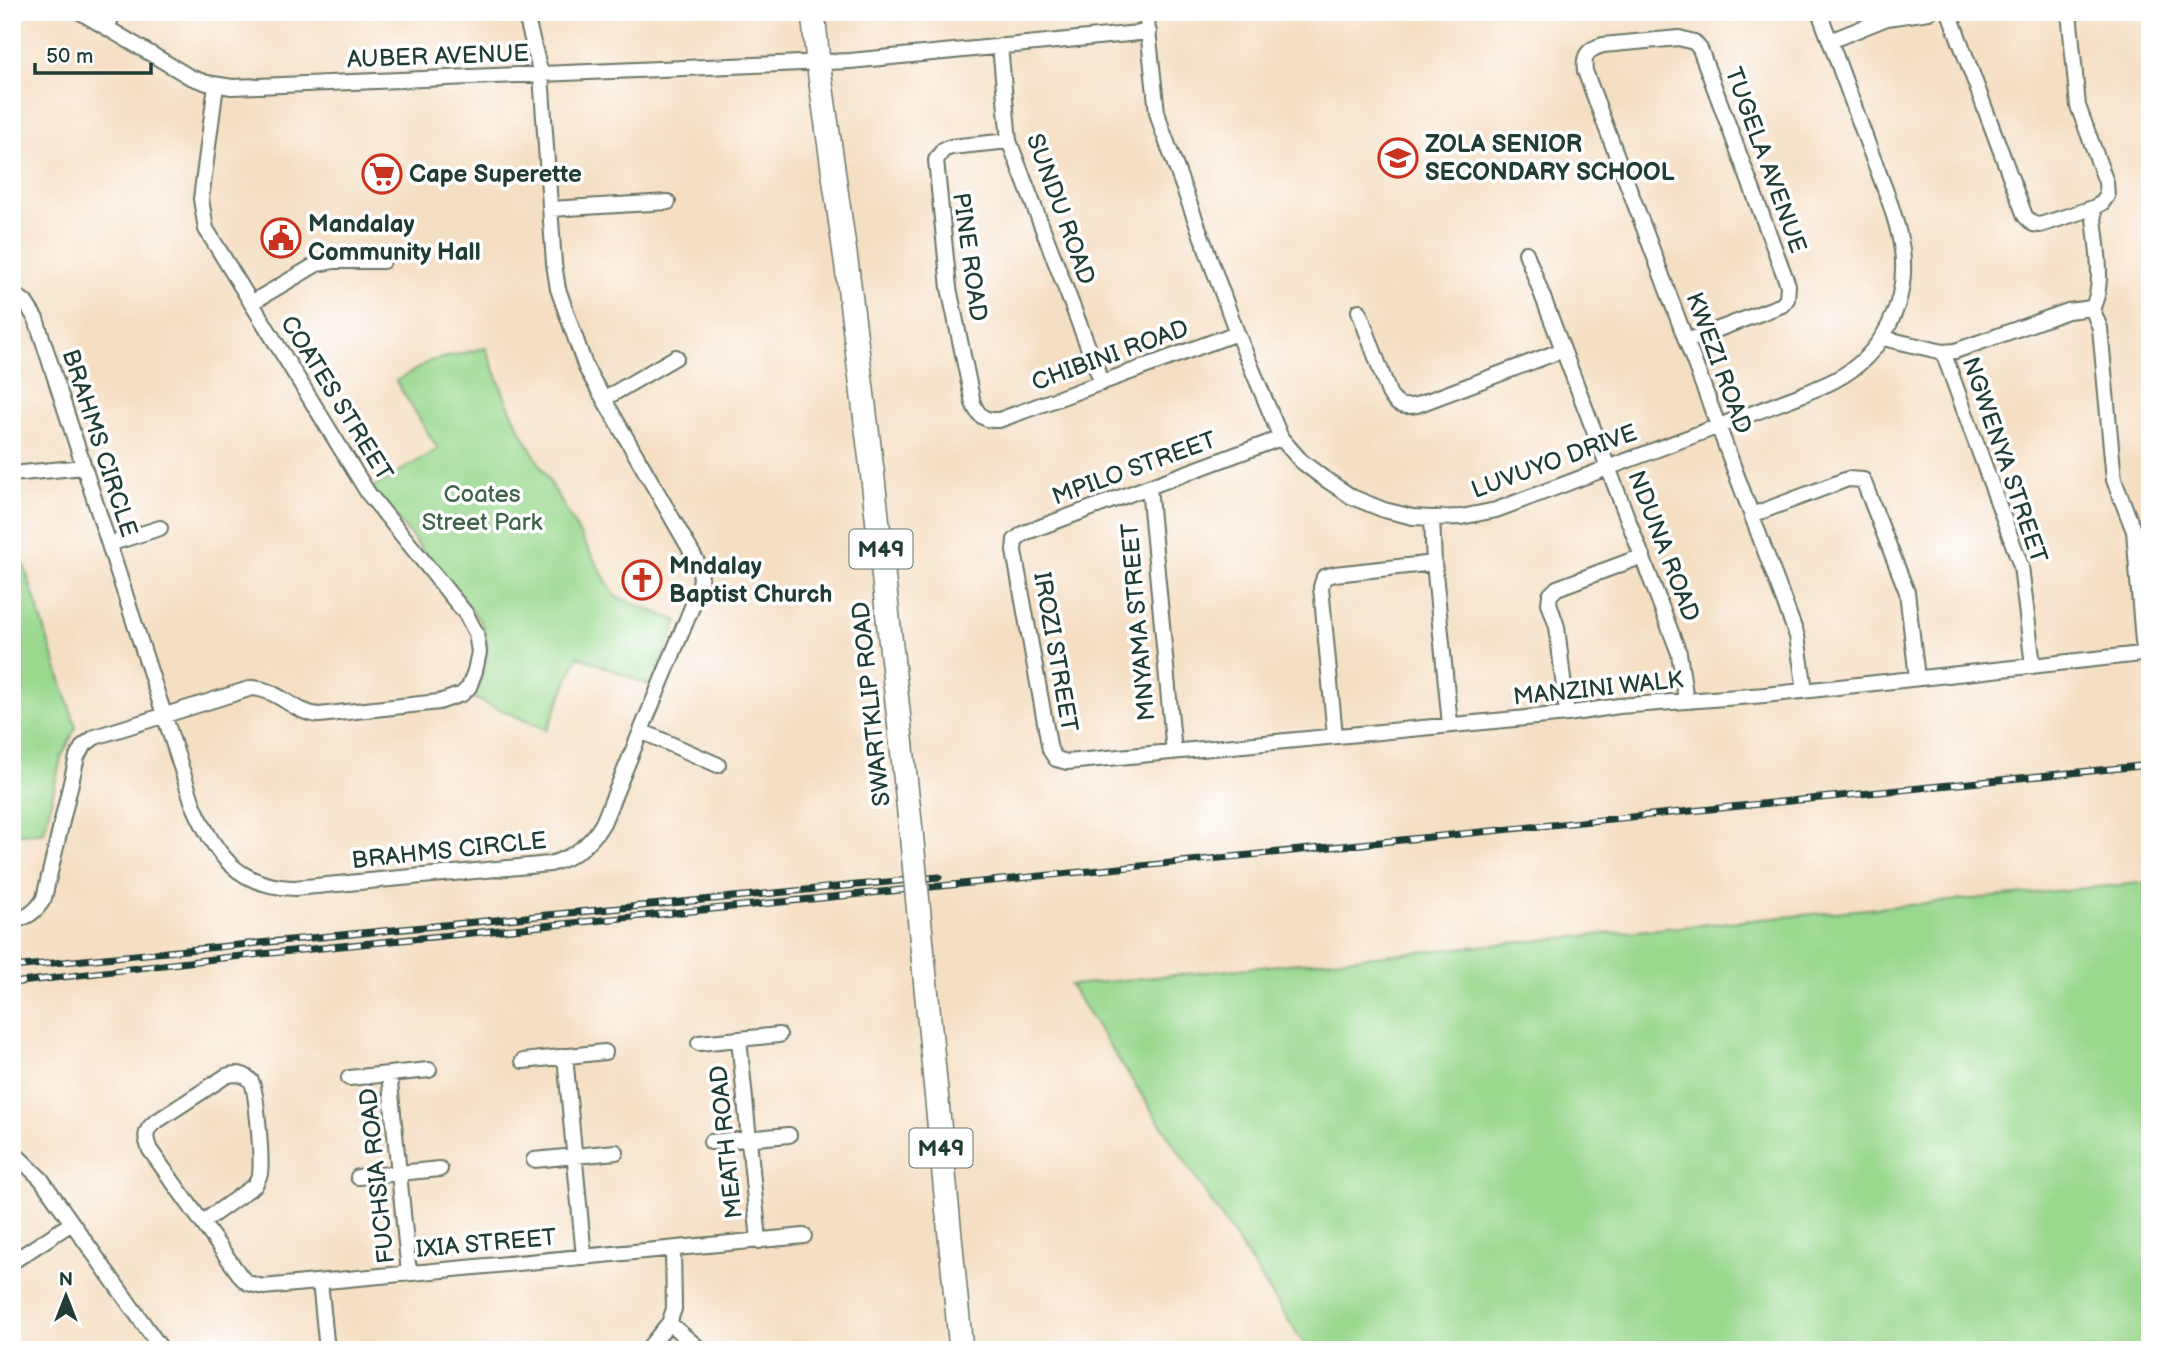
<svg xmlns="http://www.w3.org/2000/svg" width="2162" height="1362" viewBox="0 0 2162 1362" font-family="'Balsamiq Sans',sans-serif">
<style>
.green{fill:#9ad88e;stroke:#5c8a61;stroke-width:2}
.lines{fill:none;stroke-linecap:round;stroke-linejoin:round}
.street-casing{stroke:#6a7666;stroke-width:18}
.primary-casing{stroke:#6a7666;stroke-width:26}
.street{stroke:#fff;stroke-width:14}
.primary{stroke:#fff;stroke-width:23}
.rail-casing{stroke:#1f3d34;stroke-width:7}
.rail{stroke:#fff;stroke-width:4.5;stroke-dasharray:13;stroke-linecap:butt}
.primary-bridge-casing{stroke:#6a7666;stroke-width:26;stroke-linecap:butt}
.primary-bridge{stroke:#fff;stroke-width:23}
.labels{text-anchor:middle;stroke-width:7;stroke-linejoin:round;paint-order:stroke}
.shield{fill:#fff;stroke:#627771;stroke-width:2}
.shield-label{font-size:23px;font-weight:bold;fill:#1f3d34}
.street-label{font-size:24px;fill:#1f3d34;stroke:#fff}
.poi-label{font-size:24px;font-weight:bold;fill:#1f3d34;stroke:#fff;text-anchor:start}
.park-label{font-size:24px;fill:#3e644a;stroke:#fff}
</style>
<rect width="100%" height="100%" fill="#fff"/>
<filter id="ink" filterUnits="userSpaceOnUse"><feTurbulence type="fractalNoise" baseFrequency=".0143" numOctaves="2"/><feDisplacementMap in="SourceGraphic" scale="14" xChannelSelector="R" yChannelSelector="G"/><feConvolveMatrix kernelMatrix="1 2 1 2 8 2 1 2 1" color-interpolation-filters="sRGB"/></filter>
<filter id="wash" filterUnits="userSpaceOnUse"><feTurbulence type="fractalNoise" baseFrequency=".00686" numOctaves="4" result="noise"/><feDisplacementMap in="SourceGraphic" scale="28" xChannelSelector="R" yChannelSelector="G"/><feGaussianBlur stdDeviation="1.57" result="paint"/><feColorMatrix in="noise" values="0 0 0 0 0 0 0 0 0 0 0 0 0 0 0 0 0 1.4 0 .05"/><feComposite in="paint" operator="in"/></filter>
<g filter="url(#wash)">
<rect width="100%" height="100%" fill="#f5dfc4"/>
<!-- green -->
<path class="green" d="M486 348 507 402 522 433 615 596 678 621 651 686 578 656 547 730 471 697C485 674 493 648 481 622L372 488 438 449 396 381 430 361Z
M12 528 76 727 61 758 44 832 12 835Z
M2150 882V1350H1308L1070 985Z"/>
</g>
<g filter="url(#ink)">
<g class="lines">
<!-- street casing -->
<g class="street-casing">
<path id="street" d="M80 12 190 77 207 83 232 87 850 61 1149 32
M1146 12 1157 112 1162 129 1237 333 1281 438 1301 461 1322 477 1352 497 1384 510 1413 517 1432 518 1461 517 1496 510 1801 395C1812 390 1824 386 1835 380 1882 356 1909 302 1902 250 1897 217 1883 184 1871 153 1854 106 1837 59 1819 12
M1949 12 2025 216 2033 224 2040 225 2093 208 2102 203 2107 196 2106 182 2078 106 2069 12
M107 28 114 12
M1830 41 1887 18 1929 12
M1000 46 1009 141 1102 383
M1009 141 951 147 943 150 936 160 949 288 973 403C978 416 985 421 999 420L1237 333
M550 209 668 202
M1526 253 1679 653 1686 701
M12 293 25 302 36 319 193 804C215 853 236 887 295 888L550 864C574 857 590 845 603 823L699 590 701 578 699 565 586 368 558 289 554 264 541 74 525 12
M251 303 317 264 334 261H383
M2092 308 2100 328 2114 480 2134 531 2144 654
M2092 308C2106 285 2095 236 2093 208
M1359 311 1389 393C1396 406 1402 408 1417 405L1563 350
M1883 338 1943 352 1955 351 2068 311 2092 308
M1687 341 1782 305 1787 299 1788 285 1700 49 1694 42 1679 38 1603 45C1588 49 1583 55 1585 71L1797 636 1805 690
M1943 352 2021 566 2033 666
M604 399 676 357
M1281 438 1024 533 1015 540 1014 551 1050 750 1056 759 1067 762 1567 714 1619 706 1765 695 2150 653
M12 474 84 467
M1149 487 1174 752
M1752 515 1848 479 1863 480 1907 592 1917 678
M1432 518 1434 563 1450 724
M109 544 160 528
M1567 714 1557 627 1549 603 1550 595 1557 588 1643 556
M641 731 718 765
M1335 736 1321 587 1324 577 1335 574 1434 563
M12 920C27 919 37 911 44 898L77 757 83 746 95 737 252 688C278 689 294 713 319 715L439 702 462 694 469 687 475 671 479 652 476 633 466 614 368 493 206 229 201 199 216 85
M739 1039 759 1241
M699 1043 779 1035
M565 1056 584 1257
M523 1061 605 1052
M389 1074 409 1273
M349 1078 429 1070
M711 1142 789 1135
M12 1151 41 1179 162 1350
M534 1160 616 1152
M358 1177 440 1169
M203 1222 255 1185 260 1174C262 1161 257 1090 251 1081 244 1073 235 1073 226 1076L154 1123C144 1131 145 1138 150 1150L242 1278 248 1283 263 1287 804 1236
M12 1262 72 1223
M320 1282 327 1350
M669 1323 701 1350
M647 1350 669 1323 674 1309 673 1249"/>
</g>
<!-- primary casing -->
<g class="primary-casing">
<path id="primary" d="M813 12 818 62 847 268 872 470 911 831
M922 946 961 1350"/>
</g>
<!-- street -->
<use href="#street" class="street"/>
<!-- primary -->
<use href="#primary" class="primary"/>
<!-- rail casing -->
<g class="rail-casing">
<path id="rail" d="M12 967 939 877
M12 983 222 958 2150 765"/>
</g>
<!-- rail -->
<use href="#rail" class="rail"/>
<!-- primary-bridge casing -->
<g class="primary-bridge-casing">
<path id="primary-bridge" d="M911 831 922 946"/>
</g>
<!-- primary-bridge -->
<use href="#primary-bridge" class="primary-bridge"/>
</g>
</g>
<!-- icons -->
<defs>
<g id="school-ring" transform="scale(2.0125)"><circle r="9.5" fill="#fff" stroke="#c8321e" stroke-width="1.5"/><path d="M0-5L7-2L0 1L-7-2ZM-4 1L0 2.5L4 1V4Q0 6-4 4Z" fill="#c8321e"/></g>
<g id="supermarket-ring" transform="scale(2.0125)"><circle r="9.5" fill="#fff" stroke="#c8321e" stroke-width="1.5"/><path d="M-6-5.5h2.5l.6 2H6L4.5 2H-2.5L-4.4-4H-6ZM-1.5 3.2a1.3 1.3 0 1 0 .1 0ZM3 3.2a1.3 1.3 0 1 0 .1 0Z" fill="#c8321e"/></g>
<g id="civic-ring" transform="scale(2.0125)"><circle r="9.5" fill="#fff" stroke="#c8321e" stroke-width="1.5"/><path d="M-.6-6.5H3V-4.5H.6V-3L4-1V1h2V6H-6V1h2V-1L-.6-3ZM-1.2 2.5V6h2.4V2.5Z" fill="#c8321e"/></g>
<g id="church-ring" transform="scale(2.0125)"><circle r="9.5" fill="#fff" stroke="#c8321e" stroke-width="1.5"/><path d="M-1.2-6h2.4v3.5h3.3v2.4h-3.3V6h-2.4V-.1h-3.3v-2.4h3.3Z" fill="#c8321e"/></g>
</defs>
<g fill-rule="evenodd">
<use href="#school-ring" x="1398" y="158"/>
<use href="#supermarket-ring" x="382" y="174"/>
<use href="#civic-ring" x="281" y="238"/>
<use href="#church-ring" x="642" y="580"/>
</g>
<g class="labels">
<!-- shield labels -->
<g class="shield">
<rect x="849.5" y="529.5" width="63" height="39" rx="5"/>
<rect x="909.5" y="1128.5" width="63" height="39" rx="5"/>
</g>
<g class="shield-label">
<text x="881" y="557">M49</text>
<text x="941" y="1156">M49</text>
</g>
<!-- street labels -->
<g class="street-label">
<text transform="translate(438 56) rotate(-2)" y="8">AUBER AVENUE</text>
<text transform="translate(1766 160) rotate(70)" y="8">TUGELA AVENUE</text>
<text transform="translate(1061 209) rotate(70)" y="8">SUNDU ROAD</text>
<text transform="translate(970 257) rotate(82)" y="8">PINE ROAD</text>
<text transform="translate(1110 355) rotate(-20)" y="8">CHIBINI ROAD</text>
<text transform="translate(1719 363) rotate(70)" y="8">KWEZI ROAD</text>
<text transform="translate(337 398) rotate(58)" y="8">COATES STREET</text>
<text transform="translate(100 443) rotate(72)" y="8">BRAHMS CIRCLE</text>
<text transform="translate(2005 460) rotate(71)" y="8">NGWENYA STREET</text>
<text transform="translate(1554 461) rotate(-20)" y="8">LUVUYO DRIVE</text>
<text transform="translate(1134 468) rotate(-20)" y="8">MPILO STREET</text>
<text transform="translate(1664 546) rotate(69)" y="8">NDUNA ROAD</text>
<text transform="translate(1138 622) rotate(-95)" y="8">MNYAMA STREET</text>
<text transform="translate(1056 652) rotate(80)" y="8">IROZI STREET</text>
<text transform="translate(1598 688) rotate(-6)" y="8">MANZINI WALK</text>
<text transform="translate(871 704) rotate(-96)" y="8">SWARTKLIP ROAD</text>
<text transform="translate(449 850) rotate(-6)" y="8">BRAHMS CIRCLE</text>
<text transform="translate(726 1142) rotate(-96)" y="8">MEATH ROAD</text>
<text transform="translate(377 1176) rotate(-96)" y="8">FUCHSIA ROAD</text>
<text transform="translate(486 1243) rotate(-5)" y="8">IXIA STREET</text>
</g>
<!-- poi labels -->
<g class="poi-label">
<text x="1425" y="152">ZOLA SENIOR<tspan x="1425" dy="28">SECONDARY SCHOOL</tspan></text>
<text x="409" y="182">Cape Superette</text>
<text x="308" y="232">Mandalay<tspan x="308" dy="28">Community Hall</tspan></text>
<text x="669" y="574">Mndalay<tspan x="669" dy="28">Baptist Church</tspan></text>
</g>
<!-- park labels -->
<g class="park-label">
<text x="482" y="502">Coates<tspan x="482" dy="28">Street Park</tspan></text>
</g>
</g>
<!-- margin -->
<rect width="2162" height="1362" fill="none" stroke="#fff" stroke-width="42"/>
<!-- north arrow -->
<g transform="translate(66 1296)" stroke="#ffffff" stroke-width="5" paint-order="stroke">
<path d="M0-5L12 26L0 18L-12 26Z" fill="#1f3d34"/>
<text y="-10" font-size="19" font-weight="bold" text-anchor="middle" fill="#1f3d34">N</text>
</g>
<!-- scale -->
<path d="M35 63v10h116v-10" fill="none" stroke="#1f3d34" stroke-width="3.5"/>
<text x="46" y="63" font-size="21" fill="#1f3d34" stroke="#ffffff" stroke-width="5" paint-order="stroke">50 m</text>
</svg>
